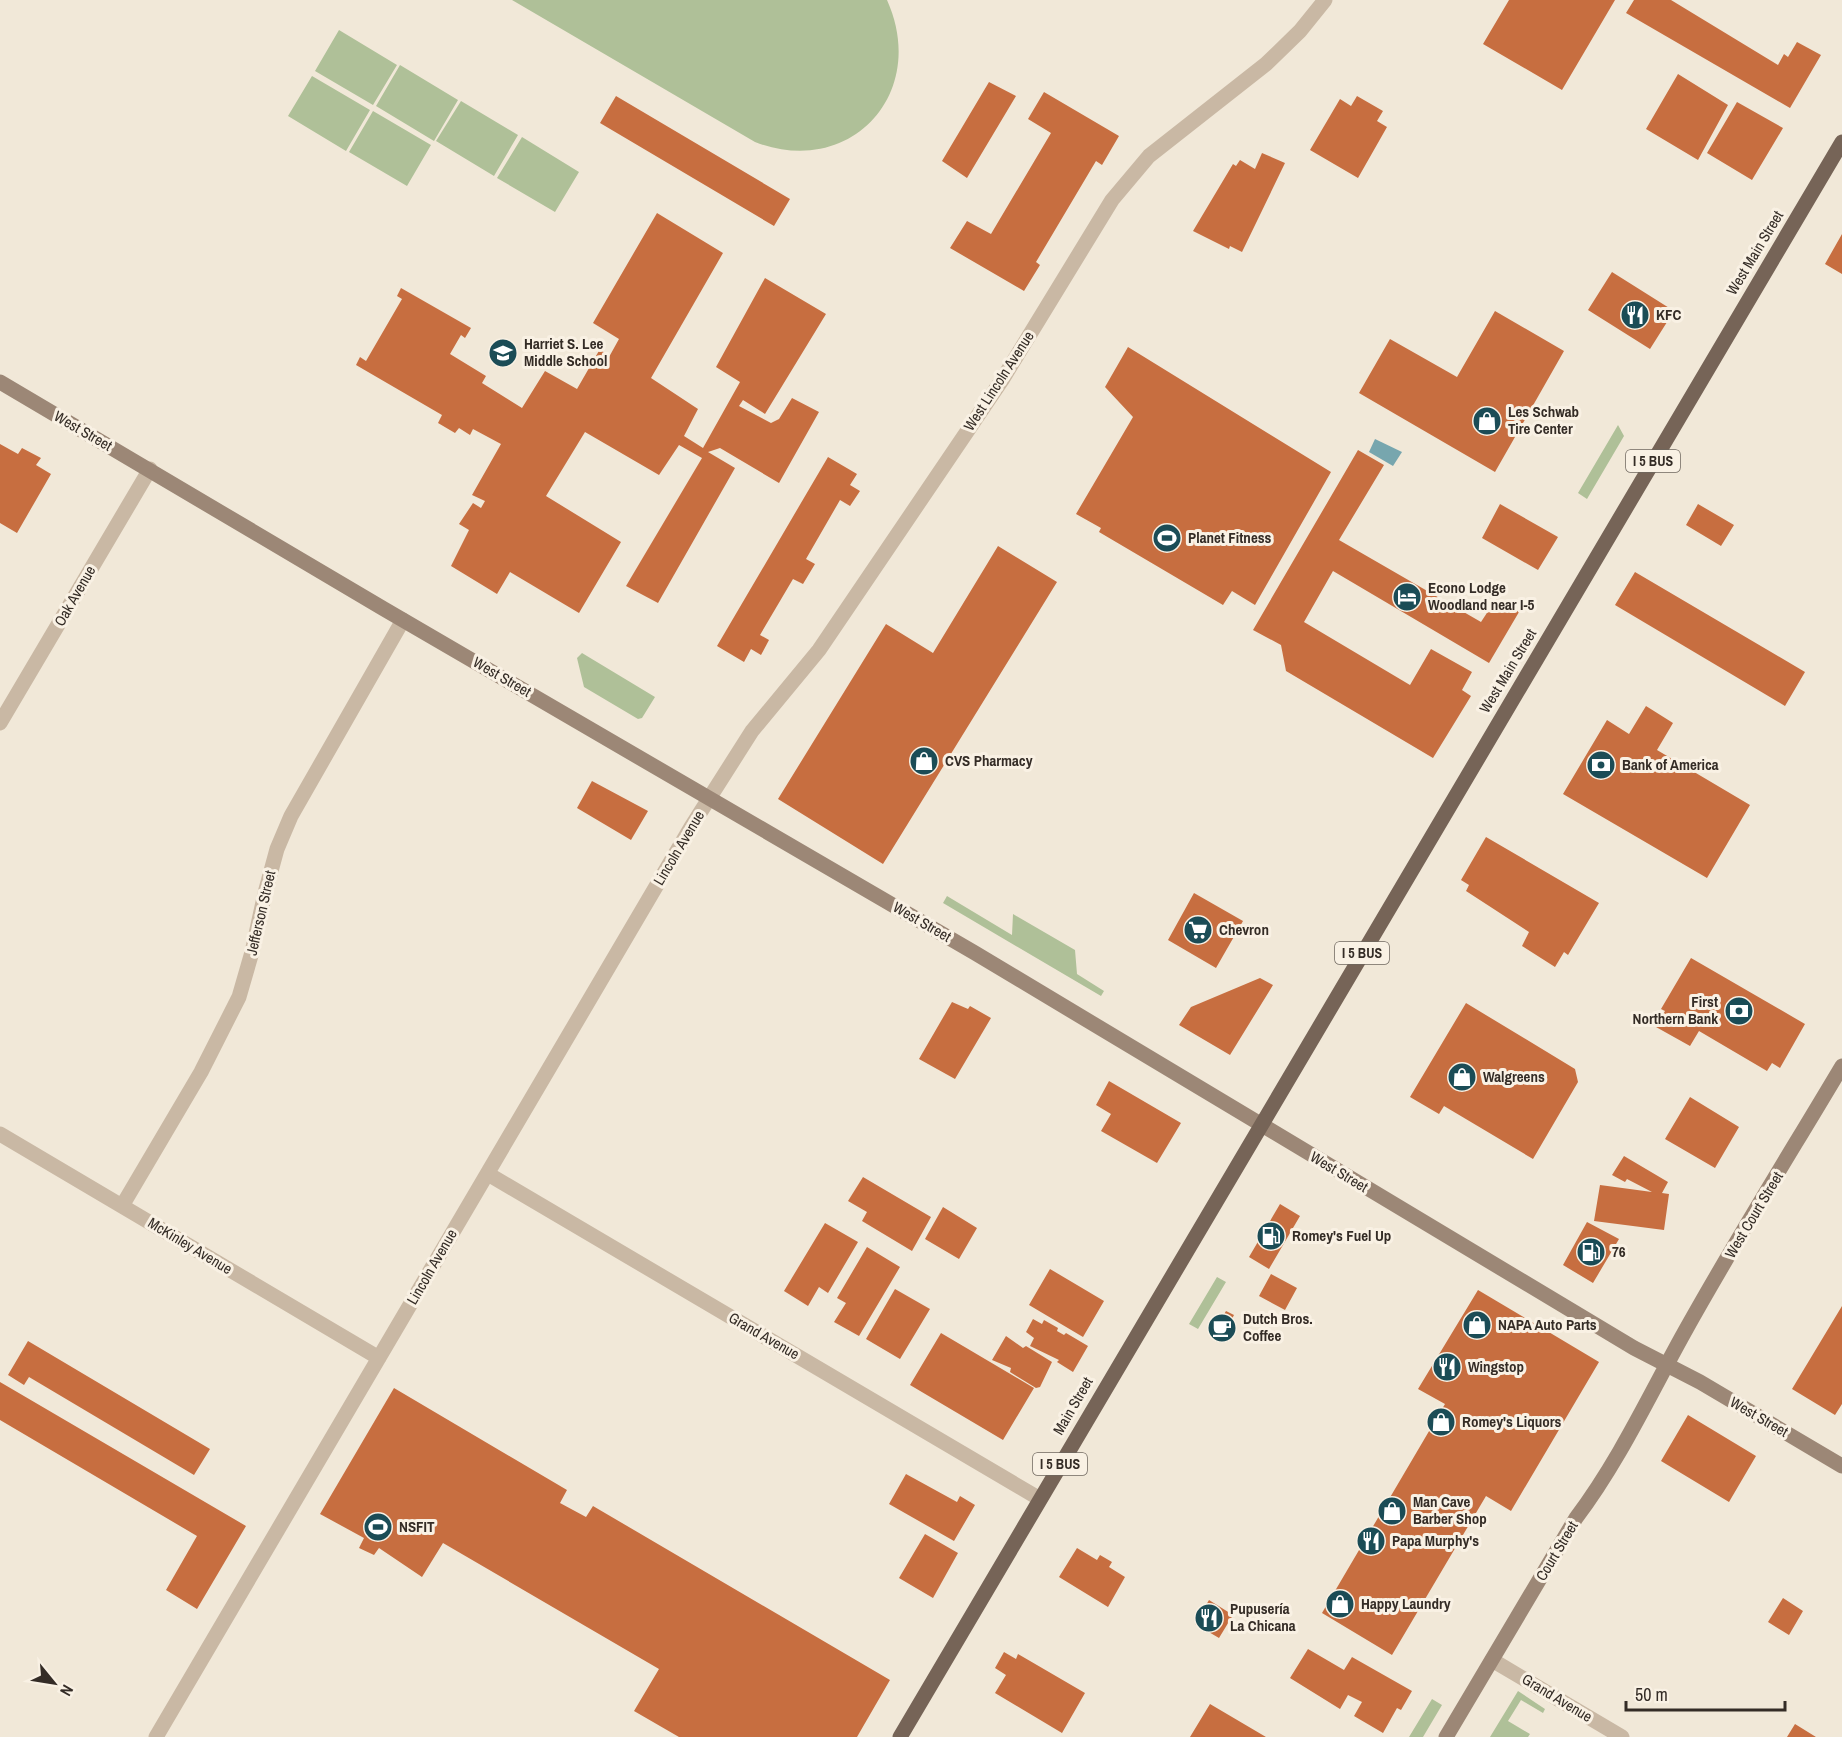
<svg xmlns="http://www.w3.org/2000/svg" width="1842" height="1737" viewBox="0 0 1842 1737" font-family="'Archivo Narrow',sans-serif">
<style>
.green{fill:#afc098}
.water{fill:#77a6ae}
.building{fill:#c76e40}
.lines{fill:none;stroke-linecap:round;stroke-linejoin:round}
.street{stroke:#c9b8a4;stroke-width:15}
.secondary{stroke:#9c8776;stroke-width:15}
.primary{stroke:#766457;stroke-width:15}
.labels{text-anchor:middle;stroke-width:6;stroke-linejoin:round;paint-order:stroke}
.shield{fill:#f9f1e4;stroke:#6f675f;stroke-width:1.5}
.shield-label{font-size:14px;font-weight:bold;fill:#342c26}
.street-label{font-size:15px;fill:#342c26;stroke:#f9f1e4}
.poi-label{font-size:15px;font-weight:bold;fill:#342c26;stroke:#f9f1e4;text-anchor:start}
</style>
<rect width="100%" height="100%" fill="#f1e8d8"/>
<!-- green -->
<path class="green" d="M512 0H887C929 93 851 179 755 142Z
M339 30 397 65 373 105 315 71Z
M400 65 458 100 434 141 376 106Z
M312 76 370 110 346 151 288 116Z
M461 101 518 135 494 176 436 141Z
M373 111 431 145 407 186 349 152Z
M522 137 579 172 555 212 497 178Z
M1618 425 1624 436 1587 499 1578 493Z
M582 653 655 697 642 718 638 719 584 687 577 658Z
M947 896 1012 935 1013 914 1075 950 1077 974 1104 991 1101 996 943 903Z
M1217 1277 1226 1282 1198 1329 1189 1324Z
M1518 1691 1545 1709 1543 1713 1521 1700 1508 1721 1530 1734 1528 1737H1490Z
M1432 1699 1442 1705 1423 1737H1409Z"/>
<!-- water -->
<path class="water" d="M1375 439 1402 452 1393 466 1369 452Z"/>
<!-- building -->
<path class="building" d="M1509 0H1615L1562 90 1483 44Z
M1634 0H1671L1778 65 1784 54 1788 57 1797 42 1821 55 1790 108 1626 13Z
M1678 74 1728 105 1698 160 1646 129Z
M989 82 1016 96 967 178 942 161Z
M1044 92 1119 136 1102 165 1096 161 1036 262 1040 265 1024 291 950 248 967 221 991 234 1051 133 1028 119Z
M616 96 790 199 774 226 600 123Z
M1357 96 1383 111 1377 121 1387 127 1358 178 1310 150 1340 99 1351 106Z
M1737 102 1783 128 1752 180 1707 153Z
M1262 153 1285 163 1242 252 1230 246 1229 249 1193 231 1233 164 1236 166 1240 160 1255 169Z
M657 213 723 253 651 378 698 409 684 436 703 448 740 382 716 367 765 278 826 314 765 414 743 400 739 406 771 423 779 419 792 398 819 412 779 483 720 448 708 452 735 468 658 603 626 586 702 458 679 445 659 475 585 432 546 496 621 542 579 613 510 572 497 594 451 566 469 530 459 524 473 503 481 508 485 501 472 495 501 444 473 429 470 435 459 428 455 433 438 423 442 415 356 365 360 357 366 361 402 299 397 296 401 288 471 328 465 338 461 335 450 354 486 376 482 383 522 408 545 371 577 389 600 349 609 357 619 339 593 323Z
M1842 234V274L1825 264Z
M1612 272 1674 311 1650 349 1588 310Z
M1495 311 1564 351 1495 472 1359 393 1390 339 1457 377Z
M1128 347 1331 472 1255 605 1232 591 1223 605 1099 532 1101 528 1076 514 1133 417 1105 387Z
M0 444 18 454 22 448 41 458 36 465 51 474 17 533 0 523Z
M1358 450 1384 465 1339 540 1481 622 1496 599 1519 612 1489 663 1333 571 1304 622 1410 685 1431 649 1472 672 1462 690 1471 696 1433 758 1286 671 1281 645 1253 630Z
M828 457 857 474 850 485 860 491 850 506 840 500 806 559 815 564 803 584 793 579 760 635 769 640 761 655 751 649 744 662 717 646Z
M1500 504 1558 537 1538 570 1482 538Z
M1698 504 1734 525 1721 546 1686 525Z
M998 546 1057 582 883 864 778 799 886 624 933 653Z
M1635 572 1805 672 1785 706 1615 605Z
M1646 706 1673 723 1657 750 1750 805 1707 878 1563 794 1607 720 1629 734Z
M592 781 648 811 631 840 577 808Z
M1486 837 1599 903 1568 955 1564 952 1555 967 1522 946 1529 932 1466 891 1469 885 1461 880Z
M1194 893 1243 921 1216 968 1168 940Z
M1691 958 1805 1024 1780 1068 1772 1063 1767 1071 1699 1031 1690 1046 1656 1027 1665 1011 1661 1009Z
M1260 978 1273 985 1230 1055 1179 1025 1191 1007Z
M952 1002 968 1009 970 1006 991 1018 955 1079 919 1059Z
M1466 1003 1575 1069 1578 1082 1533 1159 1444 1106 1439 1114 1410 1097Z
M1109 1081 1181 1123 1157 1163 1101 1131 1111 1114 1096 1105Z
M1690 1097 1739 1127 1715 1168 1665 1139Z
M1624 1156 1668 1182 1662 1193 1669 1194 1664 1230 1594 1221 1600 1185 1652 1192 1627 1179 1625 1182 1612 1175Z
M863 1177 931 1217 912 1251 862 1221 867 1212 848 1201Z
M1280 1204 1300 1216 1269 1269 1249 1257Z
M943 1207 977 1228 959 1259 925 1239Z
M1587 1222 1619 1239 1593 1283 1563 1265Z
M825 1223 858 1242 828 1293 819 1287 808 1306 784 1291Z
M867 1247 900 1267 859 1336 834 1322 846 1303 837 1298Z
M1050 1269 1104 1301 1083 1337 1029 1305Z
M1271 1274 1297 1288 1285 1310 1259 1296Z
M895 1289 930 1309 900 1359 866 1339Z
M1478 1290 1599 1362 1511 1511 1486 1496 1392 1655 1322 1613 1445 1404 1418 1389Z
M1842 1306V1404L1835 1415 1792 1389Z
M1226 1311 1234 1315 1221 1340 1212 1335Z
M1033 1319 1042 1324 1044 1320 1058 1328 1057 1331 1064 1335 1066 1333 1088 1346 1073 1372 1057 1362 1059 1360 1030 1346 1034 1338 1026 1332Z
M941 1333 1034 1388 1003 1440 910 1385Z
M1006 1336 1023 1348 1026 1346 1052 1362 1040 1387 1036 1388 1010 1372 1011 1368 992 1360Z
M28 1341 210 1449 194 1475 29 1377 24 1385 8 1375Z
M0 1382 246 1526 197 1609 166 1590 197 1536 0 1420Z
M394 1388 567 1490 560 1503 586 1517 593 1506 890 1680 857 1737H679L634 1711 659 1669 443 1543 422 1577 379 1548 374 1555 359 1548 364 1538 320 1514Z
M1688 1415 1756 1456 1729 1502 1661 1461Z
M906 1474 957 1502 960 1496 975 1505 954 1541 889 1504Z
M925 1534 958 1553 933 1598 899 1578Z
M1077 1548 1097 1560 1100 1555 1112 1562 1109 1567 1125 1577 1108 1607 1059 1577Z
M1783 1598 1803 1611 1789 1635 1768 1622Z
M1209 1600 1233 1615 1219 1638 1195 1624Z
M1308 1649 1344 1670 1352 1657 1412 1691 1401 1710 1397 1708 1383 1733 1354 1716 1362 1702 1348 1695 1340 1709 1290 1678Z
M1004 1652 1016 1659 1018 1654 1085 1693 1062 1733 995 1693 1006 1675 995 1668Z
M1210 1704 1266 1737H1190Z
M1795 1724 1816 1737H1787Z"/>
<g class="lines">
<!-- street -->
<path class="street" d="M0 723 150 469
M0 1134 379 1358
M488 1174 1040 1499
M122 1206 201 1072 239 997 252 952 265 893 277 849 291 816 403 620
M1492 1660 1622 1737
M156 1737 691 827 752 731 819 650 1002 380 1112 200 1149 156 1266 64 1300 31 1325 0"/>
<!-- secondary -->
<path class="secondary" d="M0 382 384 609 975 953 1634 1348 1700 1382 1842 1466
M1446 1737 1576 1518C1619 1461 1649 1396 1684 1333 1734 1243 1789 1155 1842 1066"/>
<!-- primary -->
<path class="primary" d="M900 1737 1842 142"/>
</g>
<!-- icons -->
<defs>
<g id="restaurant-disc" transform="scale(1.5)"><circle r="9.5" fill="#1b4c56" stroke="#f9f1e4"/><path d="M-5-6h1v4h1v-4h1v4h1v-4h1v5L-1.5 .5V6h-2V.5L-5-1ZM5-6V6H3V1.5H1.5Q1.5-4 5-6Z" fill="#fff"/></g>
<g id="school-disc" transform="scale(1.5)"><circle r="9.5" fill="#1b4c56" stroke="#f9f1e4"/><path d="M0-5L7-2L0 1L-7-2ZM-4 1L0 2.5L4 1V4Q0 6-4 4Z" fill="#fff"/></g>
<g id="shop-disc" transform="scale(1.5)"><circle r="9.5" fill="#1b4c56" stroke="#f9f1e4"/><path d="M-5-2.5h2.3a2.7 3.5 0 0 1 5.4 0H5L5.5 6h-11ZM-1.5-2.5h3a1.5 2.3 0 0 0-3 0Z" fill="#fff"/></g>
<g id="stadium-disc" transform="scale(1.5)"><circle r="9.5" fill="#1b4c56" stroke="#f9f1e4"/><path d="M0-5a6.5 5 0 1 0 0 10a6.5 5 0 1 0 0-10ZM-3.5-1.8h7v3.6h-7Z" fill="#fff"/></g>
<g id="hotel-disc" transform="scale(1.5)"><circle r="9.5" fill="#1b4c56" stroke="#f9f1e4"/><path d="M-6-4.5h1.5V1H6V5H4.5V3h-9V5H-6ZM-4 0a1.8 1.8 0 1 1 3.6 0ZM.5 0V-2.5h3Q6-2.5 6 0Z" fill="#fff"/></g>
<g id="bank-disc" transform="scale(1.5)"><circle r="9.5" fill="#1b4c56" stroke="#f9f1e4"/><path d="M-6-4H6V4H-6ZM0-2.3a2.3 2.3 0 1 0 0 4.6a2.3 2.3 0 1 0 0-4.6Z" fill="#fff"/></g>
<g id="supermarket-disc" transform="scale(1.5)"><circle r="9.5" fill="#1b4c56" stroke="#f9f1e4"/><path d="M-6-5.5h2.5l.6 2H6L4.5 2H-2.5L-4.4-4H-6ZM-1.5 3.2a1.3 1.3 0 1 0 .1 0ZM3 3.2a1.3 1.3 0 1 0 .1 0Z" fill="#fff"/></g>
<g id="fuel-disc" transform="scale(1.5)"><circle r="9.5" fill="#1b4c56" stroke="#f9f1e4"/><path d="M-5.5-6h7V0h2V4h1.3V-2.5L3-4.5l.8-.8L6-3V5H2.5V1h-1V6h-7ZM-4.2-4.7v3.2H.2V-4.7Z" fill="#fff"/></g>
<g id="cafe-disc" transform="scale(1.5)"><circle r="9.5" fill="#1b4c56" stroke="#f9f1e4"/><path d="M-5.5-4.5H6V0H3Q3 3.5 0 3.5H-2.5Q-5.5 3.5-5.5 0ZM3-3.2v2h1.7v-2ZM-6 4.5H4V6H-6Z" fill="#fff"/></g>
</defs>
<g fill-rule="evenodd">
<use href="#restaurant-disc" x="1635" y="315"/>
<use href="#school-disc" x="503" y="353"/>
<use href="#shop-disc" x="1487" y="421"/>
<use href="#stadium-disc" x="1167" y="538"/>
<use href="#hotel-disc" x="1407" y="597"/>
<use href="#shop-disc" x="924" y="761"/>
<use href="#bank-disc" x="1601" y="765"/>
<use href="#supermarket-disc" x="1198" y="930"/>
<use href="#bank-disc" x="1739" y="1011"/>
<use href="#shop-disc" x="1462" y="1077"/>
<use href="#fuel-disc" x="1271" y="1236"/>
<use href="#fuel-disc" x="1591" y="1252"/>
<use href="#shop-disc" x="1477" y="1325"/>
<use href="#cafe-disc" x="1222" y="1328"/>
<use href="#restaurant-disc" x="1447" y="1367"/>
<use href="#shop-disc" x="1441" y="1422"/>
<use href="#shop-disc" x="1392" y="1511"/>
<use href="#stadium-disc" x="378" y="1527"/>
<use href="#restaurant-disc" x="1371" y="1541"/>
<use href="#shop-disc" x="1340" y="1604"/>
<use href="#restaurant-disc" x="1209" y="1618"/>
</g>
<g class="labels">
<!-- shield labels -->
<g class="shield">
<rect x="1626" y="450" width="54" height="22" rx="4.5"/>
<rect x="1335" y="942" width="54" height="22" rx="4.5"/>
<rect x="1033" y="1453" width="54" height="22" rx="4.5"/>
</g>
<g class="shield-label">
<text x="1653" y="466">I 5 BUS</text>
<text x="1362" y="958">I 5 BUS</text>
<text x="1060" y="1469">I 5 BUS</text>
</g>
<!-- street labels -->
<g class="street-label">
<text transform="translate(1755 253) rotate(-59)" y="5">West Main Street</text>
<text transform="translate(999 381) rotate(-57)" y="5">West Lincoln Avenue</text>
<text transform="translate(83 431) rotate(30)" y="5">West Street</text>
<text transform="translate(75 596) rotate(-60)" y="5">Oak Avenue</text>
<text transform="translate(1508 671) rotate(-59)" y="5">West Main Street</text>
<text transform="translate(502 677) rotate(30)" y="5">West Street</text>
<text transform="translate(679 848) rotate(-59)" y="5">Lincoln Avenue</text>
<text transform="translate(261 913) rotate(-77)" y="5">Jefferson Street</text>
<text transform="translate(922 922) rotate(30)" y="5">West Street</text>
<text transform="translate(1339 1172) rotate(31)" y="5">West Street</text>
<text transform="translate(1754 1215) rotate(-59)" y="5">West Court Street</text>
<text transform="translate(190 1246) rotate(31)" y="5">McKinley Avenue</text>
<text transform="translate(432 1267) rotate(-60)" y="5">Lincoln Avenue</text>
<text transform="translate(764 1336) rotate(30)" y="5">Grand Avenue</text>
<text transform="translate(1073 1406) rotate(-60)" y="5">Main Street</text>
<text transform="translate(1759 1417) rotate(30)" y="5">West Street</text>
<text transform="translate(1557 1551) rotate(-59)" y="5">Court Street</text>
<text transform="translate(1557 1698) rotate(31)" y="5">Grand Avenue</text>
</g>
<!-- poi labels -->
<g class="poi-label">
<text x="1656" y="320">KFC</text>
<text x="524" y="349">Harriet S. Lee<tspan x="524" dy="17">Middle School</tspan></text>
<text x="1508" y="417">Les Schwab<tspan x="1508" dy="17">Tire Center</tspan></text>
<text x="1188" y="543">Planet Fitness</text>
<text x="1428" y="593">Econo Lodge<tspan x="1428" dy="17">Woodland near I-5</tspan></text>
<text x="945" y="766">CVS Pharmacy</text>
<text x="1622" y="770">Bank of America</text>
<text x="1219" y="935">Chevron</text>
<text x="1718" y="1007" text-anchor="end">First<tspan x="1718" dy="17">Northern Bank</tspan></text>
<text x="1483" y="1082">Walgreens</text>
<text x="1292" y="1241">Romey's Fuel Up</text>
<text x="1612" y="1257">76</text>
<text x="1243" y="1324">Dutch Bros.<tspan x="1243" dy="17">Coffee</tspan></text>
<text x="1498" y="1330">NAPA Auto Parts</text>
<text x="1468" y="1372">Wingstop</text>
<text x="1462" y="1427">Romey's Liquors</text>
<text x="1413" y="1507">Man Cave<tspan x="1413" dy="17">Barber Shop</tspan></text>
<text x="399" y="1532">NSFIT</text>
<text x="1392" y="1546">Papa Murphy's</text>
<text x="1361" y="1609">Happy Laundry</text>
<text x="1230" y="1614">Pupusería<tspan x="1230" dy="17">La Chicana</tspan></text>
</g>
</g>
<!-- north arrow -->
<g transform="translate(54 1683) rotate(120)" stroke="#f9f1e4" stroke-width="4.5" paint-order="stroke">
<path d="M0-4.5L10 22L0 15L-10 22Z" fill="#342c26"/>
<text y="-9" font-size="16" font-weight="bold" text-anchor="middle" fill="#342c26">N</text>
</g>
<!-- scale -->
<path d="M1626 1701v9h159v-9" fill="none" stroke="#342c26" stroke-width="3"/>
<text x="1635" y="1701" font-size="18" fill="#342c26" stroke="#f9f1e4" stroke-width="4.5" paint-order="stroke">50 m</text>
</svg>
